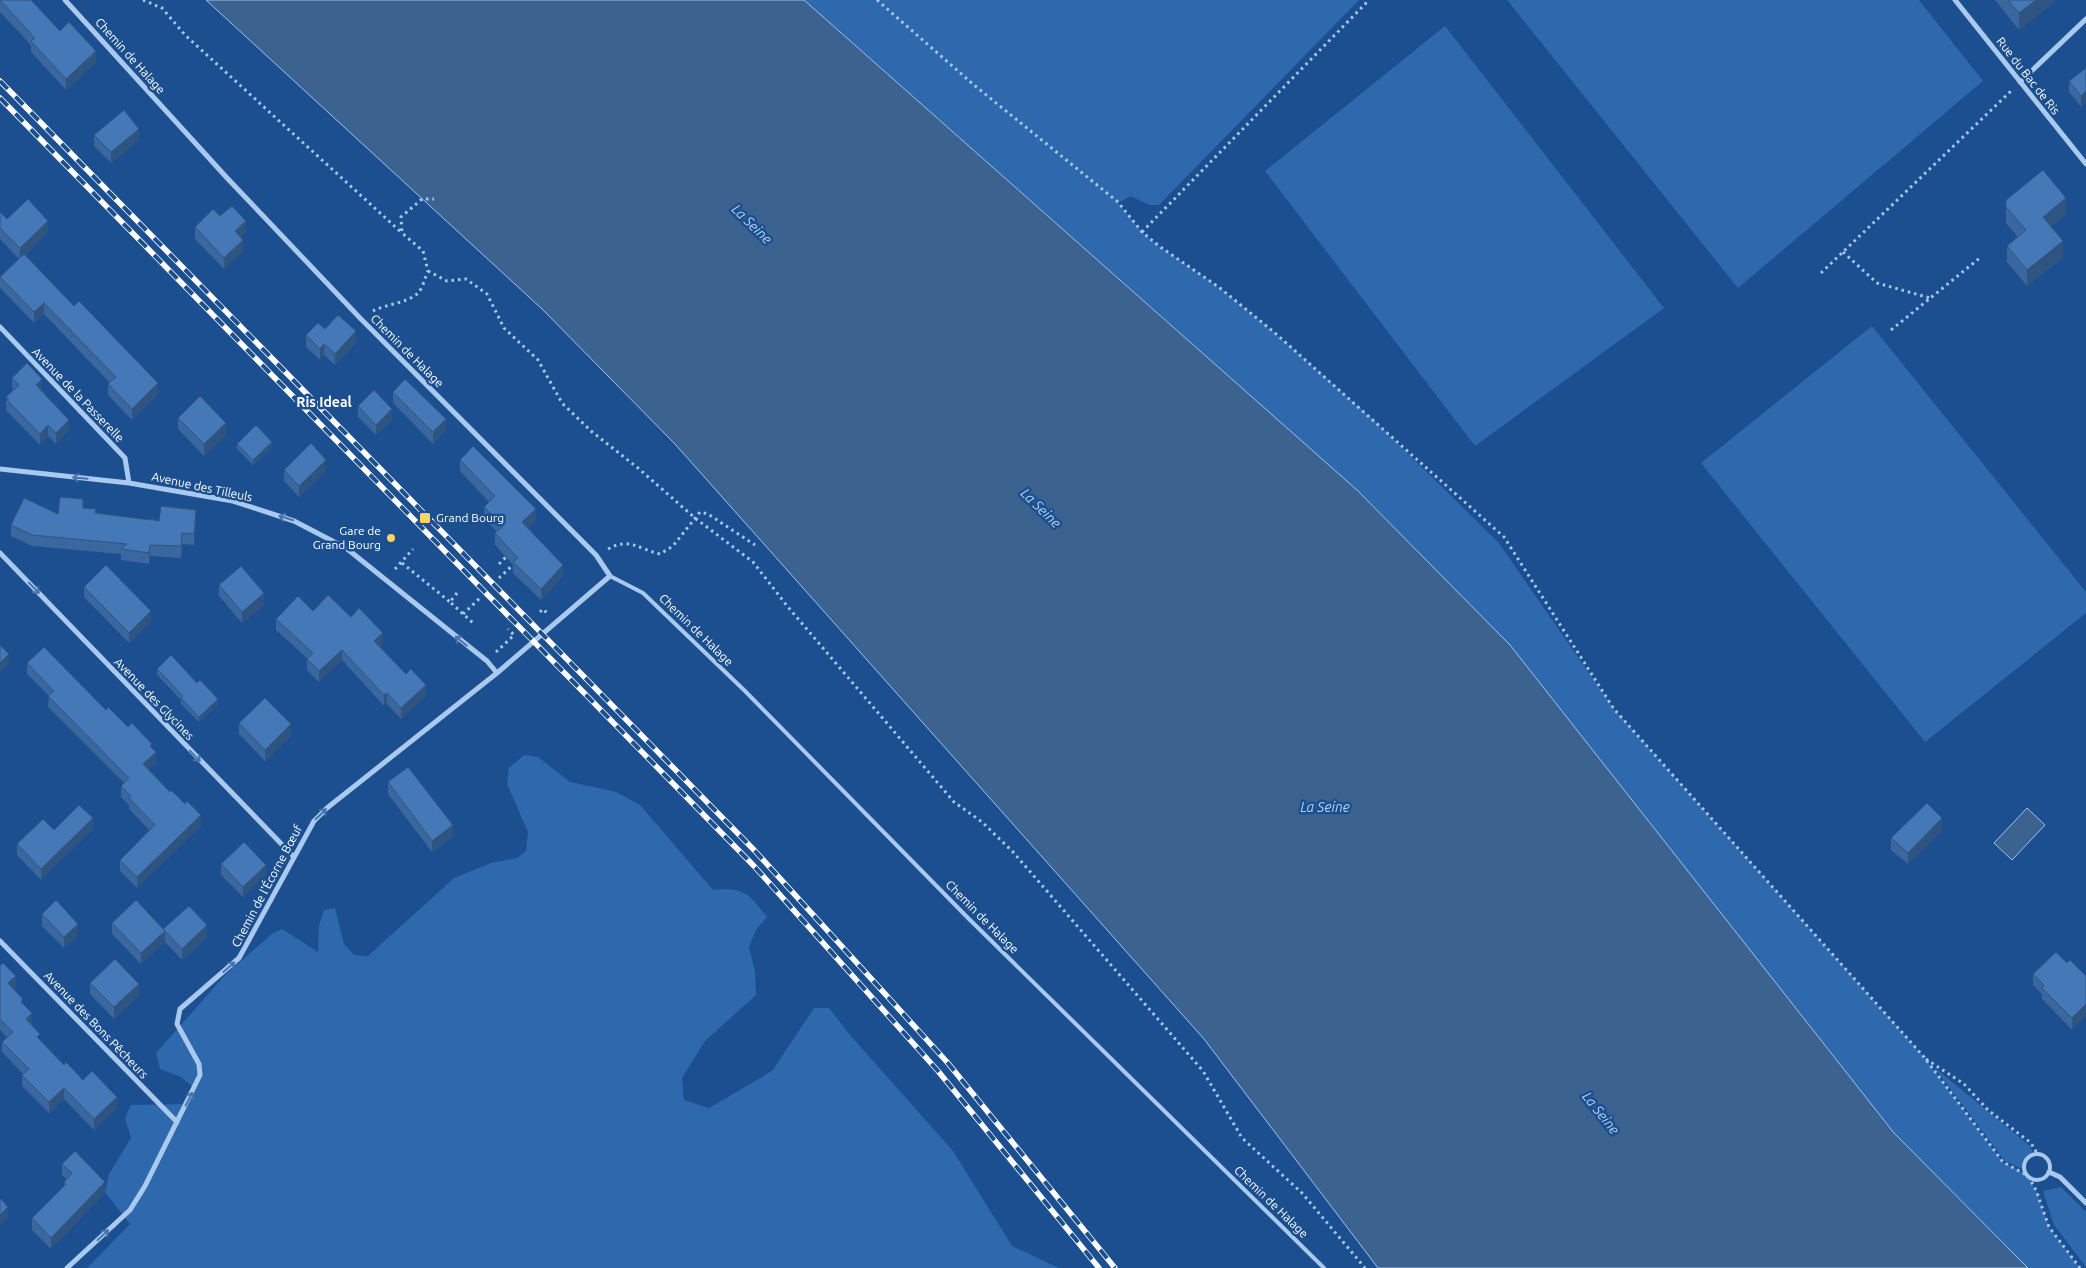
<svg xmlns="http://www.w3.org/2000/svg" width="2086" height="1268" viewBox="0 0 2086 1268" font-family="Ubuntu,sans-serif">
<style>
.green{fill:#2e69ad}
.water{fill:#3c6290;stroke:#9cc4f0}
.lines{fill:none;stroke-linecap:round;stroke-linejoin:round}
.path{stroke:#a9c9ee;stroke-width:3;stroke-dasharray:2.5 4;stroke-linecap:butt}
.service{stroke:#a9c9ee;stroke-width:4}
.minor{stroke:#a9c9ee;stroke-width:5}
.rail-casing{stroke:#fff;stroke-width:5.5}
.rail{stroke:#1b4f8f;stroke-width:4;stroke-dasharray:11;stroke-linecap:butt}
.wall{fill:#3a679d}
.shaded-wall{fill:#305480}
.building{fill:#4478b7;stroke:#305480}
.oneway{stroke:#4674ac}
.poi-dot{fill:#ffd166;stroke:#1b4f8f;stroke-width:2}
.labels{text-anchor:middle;stroke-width:5;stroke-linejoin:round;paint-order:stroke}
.street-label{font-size:12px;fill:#fff;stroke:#1b4f8f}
.poi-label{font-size:12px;fill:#fff;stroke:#1b4f8f;text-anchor:start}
.water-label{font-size:14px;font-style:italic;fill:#b5d3f5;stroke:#1b4f8f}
.neighbourhood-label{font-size:14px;font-weight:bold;fill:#fff;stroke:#1b4f8f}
</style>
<rect width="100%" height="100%" fill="#1b4f8f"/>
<!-- green -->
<path class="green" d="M804 0H1359L1159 205H1149L1131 196 1118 203 1142 232 1159 246 1220 288 1275 333 1374 420 1498 542 1614 709 1924 1057 2003 1162 2026 1174 2036 1190 2049 1227 2080 1268H2028L1894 1133 1521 660 1176 329Z
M1507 0H1919L1983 81 1738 288Z
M1445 26 1664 308 1475 446 1265 171Z
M1872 326 2086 592V613L1925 742 1701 463Z
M524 755 538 757 570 782 616 792 640 805 713 890C744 887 749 894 767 917L756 930 749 947 755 972 756 995 705 1041 682 1078 684 1100 709 1108 772 1071 814 1008H829L850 1035 953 1151 1012 1246 1059 1268H87L130 1224 105 1192 109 1174 131 1138 125 1118 131 1105 189 1104 192 1086 181 1077 160 1069 156 1053 226 974 273 933 282 929 318 952 319 926 324 910 335 908 344 944 354 955 368 956 454 878 491 863 517 858 526 851 528 832 507 784 509 768Z
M1934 1067 2030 1146 2033 1153 2023 1161 2022 1169 2005 1161Z
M2061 1187 2086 1212V1267L2054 1225 2043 1191Z"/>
<!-- water -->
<path class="water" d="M206 0H804L1357 490 1510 645 1894 1133 2028 1268H1378L1204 1039 675 444 542 309Z
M2027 808 2045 825 2012 860 1994 843Z"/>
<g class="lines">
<!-- path -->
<path class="path" d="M143 0 162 8 185 35 402 233
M877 0 974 85 1118 202 1142 232 1159 246 1220 288 1275 333 1504 537 1614 709 1924 1057 2003 1162 2028 1176 2036 1190 2049 1227 2080 1268
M1142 232 1369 0
M1843 252 1877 283 1930 298
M428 271 447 281 466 279 487 294 504 328 538 360 562 403 591 431 638 468 695 518 753 562 788 607 954 802 982 822 1013 852 1203 1071 1242 1138 1302 1193 1365 1268
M1821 273 2011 91
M373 311C386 304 408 303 418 293 423 288 425 277 428 271L423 251 402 233 401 217 422 199H434
M1891 330 1981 257
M608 549C629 537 639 549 660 554L673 546 700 512 708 514 755 545
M402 563 450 602
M499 564 508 555
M395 569 413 549
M499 578 515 563
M457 593 450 602 473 623
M540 612 543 609 548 614
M463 614 480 598
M496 652 514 635 508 629
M1926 1059 1964 1084 1988 1110 2031 1143 2038 1155"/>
<!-- service -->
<path class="service" d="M610 576 643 593 745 691 969 919 1324 1268
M2024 1167a13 13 0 1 1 26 0a13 13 0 1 1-26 0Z"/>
<!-- minor -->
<path class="minor" d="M65 0 228 179 360 318 596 555 610 576 497 673 327 808 314 821 239 958 180 1009 177 1024 199 1064 200 1075 145 1186 130 1210 67 1268
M1955 0 2086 164
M2020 82 2086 19
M0 327 125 458 129 483
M0 469 129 483 233 501 294 521 346 548 487 661 497 673
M0 553 294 857
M0 941 177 1122
M2049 1172 2060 1177 2086 1203"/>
<!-- rail casing -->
<g class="rail-casing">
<path id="rail" d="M0 81 755 851 947 1062 1115 1268
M0 98 754 866 938 1071 1099 1268"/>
</g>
<!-- rail -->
<use href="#rail" class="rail"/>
</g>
<!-- wall -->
<path class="wall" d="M0 0 60 31 96 62 66 90 31 52V45L0 12Z
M1995 0H2055V1L2019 30Z
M2086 68 2081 107 2069 92V81Z
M94 135 139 140 111 163 94 146Z
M2006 200 2066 214 2051 226 2063 257 2027 286 2007 262V246L2018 237 2006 223Z
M0 212 7 219 48 232 25 255 158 394 132 420 108 395V384L110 383 44 314 34 323 0 288V277L19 259 0 239Z
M220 216 246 232 240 237 243 251 224 269 195 239V227Z
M325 329 356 343 335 365 324 355 320 360 306 347V335Z
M12 378 42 390 41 391 69 430 56 444 48 436 40 445 6 410V397L13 390 12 388Z
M393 392 446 430 433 444 393 403Z
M358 406 392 420 376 435 358 417Z
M178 418 226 434 204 456 178 429Z
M237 444 272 447 253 465 237 449Z
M460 460 536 520 528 528 563 576 541 600 513 573V565L495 545V533L497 532 484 518V507L489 502 460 471Z
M284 470 326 471 299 497 284 481Z
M83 508 96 513 159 521H196L194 545 182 544 181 558 150 556 149 564 121 560V554L32 546 11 536V525Z
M219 585 264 605 242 623 219 596Z
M84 587 151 621 129 643 84 597Z
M313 611 351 617 383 644 380 647 426 696 401 719 387 704 384 706 342 660 319 682 307 670V658L276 630V619Z
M27 663 106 710 128 727 152 749 156 763 148 770 201 826 137 888 120 871V860L149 830 129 809V805L121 797V786L124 783 48 707 49 696 27 674Z
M157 669 218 705 199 722 181 704V700L157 675Z
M239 723 291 736 265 761 239 734Z
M388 782 453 836 432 852 388 794Z
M93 829 41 880 17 855V844L54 830Z
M1942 830 1908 864 1891 850V838Z
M221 864 266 875 243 897 221 875Z
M42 914 78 935 64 948 42 926Z
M112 923 163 929 207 937 182 960 165 942 141 964 112 934Z
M2067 963 2086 976 2072 1030 2042 999V994L2033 985V974Z
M0 966 16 987 13 989 23 1004 31 1024 40 1041 64 1065 117 1108 94 1130 64 1099 49 1113 22 1086V1075L23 1074 2 1052V1042L7 1037 0 1030Z
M90 983 139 995 114 1019 90 994Z
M62 1164 105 1193 51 1249 32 1230V1218L64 1187V1182L66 1179 62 1175Z"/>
<!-- shaded-wall -->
<path class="shaded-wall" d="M2036 0H2055V1L2019 30V13Z
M96 51V62L66 90V79Z
M2086 91V103L2081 107V96Z
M139 129V140L111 163V152Z
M2066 198V214L2043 233V217Z
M48 221V232L20 260V248Z
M246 221V232L235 242V231Z
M243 240V251L224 269V258Z
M2063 241V257L2027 286V270Z
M44 303V314L34 323V312Z
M356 331V343L335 365V354Z
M324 344V355L320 360V349Z
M42 379V390L36 396V385Z
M158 383V394L132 420V409Z
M392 409V420L376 435V425Z
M446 419V430L433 444V432Z
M69 420V430L56 444V433Z
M226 423V434L204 456V444Z
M48 425V436L40 445V434Z
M272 442V447L253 465V460Z
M326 460V471L299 497V486Z
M536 509V520L522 533V522Z
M196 510V521L194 545V534Z
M150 545V556L149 564V553Z
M563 565V576L541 600V589Z
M264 593V605L242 623V612Z
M151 611V621L129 643V633Z
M383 633V644L374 652V641Z
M342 650V660L319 682V671Z
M9 654V664L0 672V663Z
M426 685V696L401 719V708Z
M387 693V704L384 706V695Z
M218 699V705L199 722V717Z
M291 724V736L265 761V750Z
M156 752V763L143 775V764Z
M201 815V826L137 888V877Z
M93 818V829L41 880V869Z
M1942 818V830L1908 864V853Z
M453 825V836L432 852V841Z
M266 865V875L243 897V887Z
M78 924V935L64 948V937Z
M207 925V937L182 960V949Z
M165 931V942L141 964V953Z
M16 976V987L8 994V983Z
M139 984V995L114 1019V1007Z
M2086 1004V1016L2072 1030V1018Z
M32 1013V1024L26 1029V1019Z
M64 1088V1099L49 1113V1102Z
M117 1097V1108L94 1130V1119Z
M105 1182V1193L51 1249V1238Z
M8 1207V1218L0 1226V1215Z"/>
<!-- building -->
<path class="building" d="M0 0H31L60 31 69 22 96 51 66 79 31 41 35 38Z
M2008 0H2036L2019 13Z
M2086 68V91L2081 96 2069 81Z
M124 110 139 129 111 152 94 135Z
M2043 170 2066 198 2043 217 2063 241 2027 270 2007 246 2026 230 2006 207V200Z
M28 199 48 221 20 248 0 228V212L7 219Z
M232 206 246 221 235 231 243 240 224 258 195 227 213 209 220 216Z
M24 254 74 306 79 301 158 383 132 409 108 384 116 377 44 303 34 312 0 277Z
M338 315 356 331 335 354 324 344 320 349 306 335 318 323 325 329Z
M27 363 42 379 36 385 69 420 56 433 48 425 40 434 6 399 9 400 6 397 19 385 12 378Z
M405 379 446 419 433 432 393 392Z
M374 390 392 409 376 425 358 406Z
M200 396 226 423 204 444 178 418Z
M256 425 272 442 253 460 237 444Z
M311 443 326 460 299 486 284 470Z
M473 446 536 509 522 522 563 565 541 589 513 562 518 558 495 533 503 526 484 507 495 496 460 460Z
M60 497 83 499V508L96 509 95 513 151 520 154 517 153 520 159 521 161 506 196 510 194 534 182 533 181 546 150 545 149 553 121 549 127 544 32 535 11 525 24 498 58 514Z
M106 565 151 611 129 633 84 587Z
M241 566 264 593 242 612 219 585Z
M328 595 351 617 359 608 383 633 374 641 406 674 411 669 426 685 401 708 387 693 384 695 342 650 319 671 307 659 313 653 276 619 298 596 313 611Z
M0 645 9 654 0 663Z
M44 647 106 710 108 707 128 727 132 723 152 744 150 746 156 752 143 764 170 792 171 790 185 804 187 801 201 815 137 877 120 860 155 825 129 798 131 796 121 786 129 778 48 696 54 691 27 663Z
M171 655 197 683 200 680 218 699 199 717 181 698 183 696 157 669Z
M265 698 291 724 265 750 239 723Z
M408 767 453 825 432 841 388 782Z
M1927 803 1942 818 1908 853 1891 838Z
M79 805 93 818 41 869 17 844 43 819 54 830Z
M244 842 266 865 243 887 221 864Z
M56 900 78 924 64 937 42 914Z
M136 900 165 931 141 953 112 923Z
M189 906 207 925 182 949 163 929Z
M2056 952 2067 963 2070 960 2086 976V1004L2072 1018 2042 988 2044 985 2033 974Z
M115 959 139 984 114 1007 90 983Z
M3 963 16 976 8 983 23 999 21 1002 32 1013 26 1019 40 1034 37 1037 64 1065 66 1062 83 1080 92 1071 117 1097 94 1119 64 1088 49 1102 22 1075 29 1069 2 1042 13 1032 0 1019V966Z
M75 1151 105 1182 51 1238 32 1218 66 1184 64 1182 72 1173 62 1164Z
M0 1198 8 1207 0 1215Z"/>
<!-- one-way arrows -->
<defs><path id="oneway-shaft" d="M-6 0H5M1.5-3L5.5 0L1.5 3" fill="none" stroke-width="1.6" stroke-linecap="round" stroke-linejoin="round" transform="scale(1.25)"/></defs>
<g class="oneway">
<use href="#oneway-shaft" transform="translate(80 478) rotate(-174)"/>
<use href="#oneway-shaft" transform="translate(286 518) rotate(-162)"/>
<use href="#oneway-shaft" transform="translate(34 588) rotate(46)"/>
<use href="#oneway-shaft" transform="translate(461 641) rotate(-141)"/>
<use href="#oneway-shaft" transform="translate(195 756) rotate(46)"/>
<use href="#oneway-shaft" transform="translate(321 814) rotate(-44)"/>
<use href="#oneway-shaft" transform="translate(229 967) rotate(-41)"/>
<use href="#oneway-shaft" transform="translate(189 1099) rotate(-63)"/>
<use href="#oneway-shaft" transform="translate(103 1235) rotate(-43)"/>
</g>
<!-- markers -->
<g class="poi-dot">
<rect x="419" y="512" width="12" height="12" rx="2.5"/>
<circle cx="391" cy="538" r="5"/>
</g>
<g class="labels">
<!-- street labels -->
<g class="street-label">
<text transform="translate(130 56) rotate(48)" y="4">Chemin de Halage</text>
<text transform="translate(2028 76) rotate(52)" y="4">Rue du Bac de Ris</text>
<text transform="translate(407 351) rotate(45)" y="4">Chemin de Halage</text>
<text transform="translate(78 395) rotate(46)" y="4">Avenue de la Passerelle</text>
<text transform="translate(202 487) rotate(12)" y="4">Avenue des Tilleuls</text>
<text transform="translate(696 630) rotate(44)" y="4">Chemin de Halage</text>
<text transform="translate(154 699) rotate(46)" y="4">Avenue des Glycines</text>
<text transform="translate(267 886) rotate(-62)" y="4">Chemin de l'Écorne Bœuf</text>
<text transform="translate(982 917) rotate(45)" y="4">Chemin de Halage</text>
<text transform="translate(96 1025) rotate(46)" y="4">Avenue des Bons Pêcheurs</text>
<text transform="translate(1271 1202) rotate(44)" y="4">Chemin de Halage</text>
</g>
<!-- poi labels -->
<g class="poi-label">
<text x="436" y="522">Grand Bourg</text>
<text x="381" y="535" text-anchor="end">Gare de<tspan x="381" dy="14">Grand Bourg</tspan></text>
</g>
<!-- water labels -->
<g class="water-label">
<text transform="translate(752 224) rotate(44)" y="5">La Seine</text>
<text transform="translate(1041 508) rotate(44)" y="5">La Seine</text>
<text x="1325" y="812">La Seine</text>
<text transform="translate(1601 1113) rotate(51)" y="5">La Seine</text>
</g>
<!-- neighbourhood labels -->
<g class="neighbourhood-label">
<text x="324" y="407">Ris Ideal</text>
</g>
</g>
</svg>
